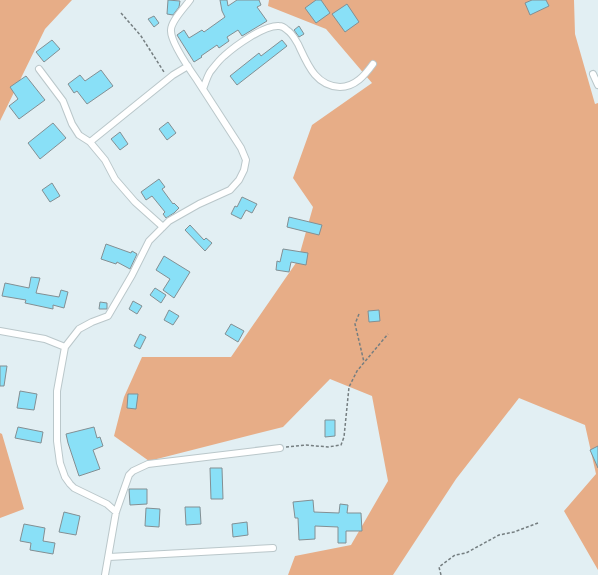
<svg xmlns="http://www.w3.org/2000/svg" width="598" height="575" viewBox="0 0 598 575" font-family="Ubuntu,sans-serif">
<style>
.green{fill:#e7ad87}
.building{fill:#89e0f7;stroke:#838f93}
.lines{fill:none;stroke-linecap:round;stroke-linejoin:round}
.street-casing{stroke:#bac7ca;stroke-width:8}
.path{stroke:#757e80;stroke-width:1.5;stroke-dasharray:3 2;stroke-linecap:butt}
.street{stroke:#fff;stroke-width:6}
</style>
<rect width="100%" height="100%" fill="#e2eff3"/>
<!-- green -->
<path class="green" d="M0 0H72L45 29 0 121Z
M269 0H574L575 34 595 104 598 103V570L564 511 596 474 585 425 519 398 456 479 393 575H288L295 556 351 545 388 481 372 396 330 379 283 427 149 461 114 436 124 397 142 357H231L298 260 313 207 293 178 312 125 372 83 326 29 268 6Z
M0 433 2 434 24 509 0 518Z"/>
<!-- building -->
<path class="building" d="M168 0 180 1 179 7 173 15 167 14Z
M220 0H227L228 6 237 0H259L261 5 257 7 267 21 242 36 238 30 227 37 229 41 219 48 217 45 201 56 202 57 194 62 177 35 184 30 189 38 202 30 204 32 225 17 222 11Z
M316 0H321L330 13 316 23 305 8Z
M532 0H546L549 6 530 15 525 3Z
M347 4 359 22 345 32 332 14Z
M154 16 159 23 154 27 148 19Z
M299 26 304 34 299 37 294 30Z
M52 40 60 49 44 62 36 52Z
M282 40 287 46 237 85 230 76 259 53 261 56Z
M101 70 113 86 87 104 77 91 74 93 68 84 80 75 85 81Z
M26 76 45 100 19 119 9 106 18 99 10 87Z
M168 122 176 133 167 140 159 129Z
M53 123 66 138 40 159 28 143Z
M120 132 128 144 120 150 111 139Z
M159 179 165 187 162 189 173 204 174 203 179 208 174 213 166 218 163 214 165 212 152 196 146 200 141 192Z
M52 183 60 196 50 202 42 190Z
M242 197 257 204 252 213 246 210 241 219 231 214 235 206 237 207Z
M289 217 322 225 319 235 287 227Z
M190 225 204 240 206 238 212 243 205 251 185 230Z
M106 244 131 253 132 251 137 254 130 269 117 262 116 264 101 259Z
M283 249 308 253 306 265 291 262 289 272 276 270 277 261 280 262Z
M164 256 190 272 174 298 163 290 170 279 156 270Z
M31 277 40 278 36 293 59 297 61 290 68 292 64 308 53 305V309L25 303 26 300 2 296 5 283 29 288Z
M155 288 166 295 161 303 150 295Z
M133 301 142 306 137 314 129 309Z
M100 302 107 303V309H99Z
M169 310 179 316 173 325 164 320Z
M379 310 380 321 369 322 368 311Z
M231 324 244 331 238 342 225 334Z
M140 334 146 337 140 349 134 346Z
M0 366H7L4 386H0Z
M20 391 37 394 34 410 17 408Z
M128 394H138L136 409 127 408Z
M325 420H335V436L325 437Z
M18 427 43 432 41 443 15 438Z
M94 427 97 438 100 437 103 446 93 450 100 469 79 476 68 443 66 434Z
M598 446V468L590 450Z
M210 468H222L223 499H211Z
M129 489H147V504L130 505Z
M313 500 314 512 339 513 340 504 348 505 347 513H361L362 531H346V543H338V527L315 526V539L299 540 298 518H295L293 502Z
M185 507H200L201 524 186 525Z
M146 508 160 509 159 527 145 526Z
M64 512 80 516 76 535 59 532Z
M247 522 248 535 233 537 232 524Z
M24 524 45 528 43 541 55 543 53 554 30 550 31 543 20 541Z"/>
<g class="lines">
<!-- street casing -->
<g class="street-casing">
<path id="street" d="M39 69 63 101 72 124 79 135 90 142 105 160 115 179 135 202 163 227
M593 74 598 85
M203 89C205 84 207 77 210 72 214 67 219 60 224 56 235 46 264 25 279 26 282 26 285 28 287 30 292 33 295 39 298 44 307 63 315 86 340 87 355 87 365 75 373 64
M90 142 173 75 188 66
M0 331 45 339 65 347
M116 512 107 504 74 488 70 484 65 477 60 463 57 441V391L65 347 79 329 92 322 108 316 132 275 149 241 169 221 199 204 230 190 239 180 244 170 246 160 241 148C226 125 212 103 197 80 190 70 171 42 171 31 170 22 185 7 190 0
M109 557 273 548
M105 575 116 512 129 475 133 471 148 464 280 448"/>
</g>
<!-- path -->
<path class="path" d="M121 13 141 36 164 72
M359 314 355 324 364 362
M286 447 306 445 328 447 341 445 344 437 349 387 357 371 388 334
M441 575 439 567 455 555 466 553 499 535 514 532 538 523"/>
<!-- street -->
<use href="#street" class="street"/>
</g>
</svg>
